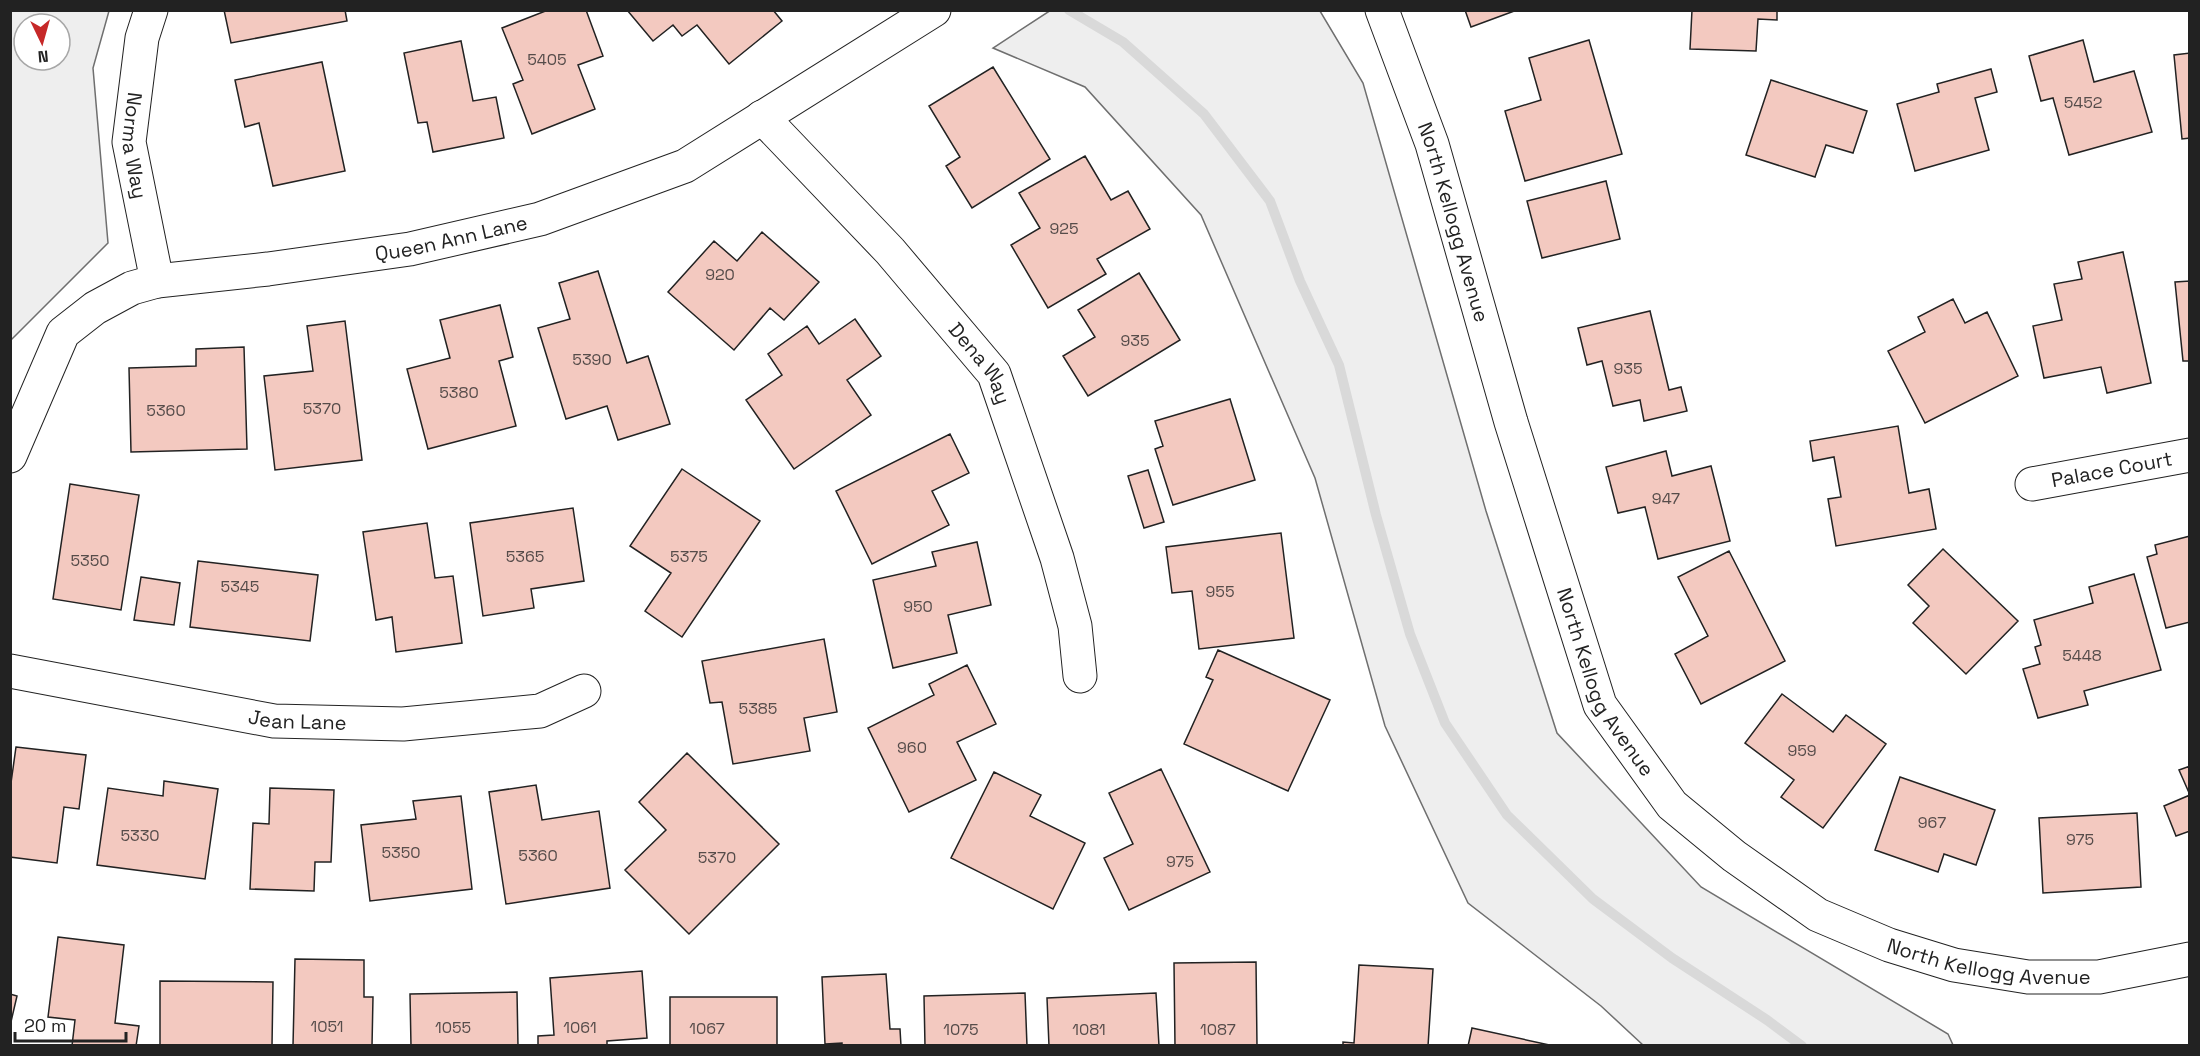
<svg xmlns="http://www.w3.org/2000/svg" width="2200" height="1056" viewBox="0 0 2200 1056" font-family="'Space Grotesk',sans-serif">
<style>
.green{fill:#eee;stroke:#6f6f6f;stroke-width:1.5;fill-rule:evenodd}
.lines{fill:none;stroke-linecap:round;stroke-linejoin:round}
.stream{stroke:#d9d9d9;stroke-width:10}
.building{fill:#f3c9c0;stroke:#222;stroke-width:1.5}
.minor-casing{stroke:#222;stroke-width:35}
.minor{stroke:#fff;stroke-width:33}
.labels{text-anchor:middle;stroke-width:4.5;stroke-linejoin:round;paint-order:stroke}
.number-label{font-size:16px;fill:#564c4a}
.street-label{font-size:20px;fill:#222;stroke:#fff}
</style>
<rect width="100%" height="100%" fill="#fff"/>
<!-- green -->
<path class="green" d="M11 10 109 11 93 68 108 243 11 340ZM24 24H60V60H24Z
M1051 10 1320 11 1363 83 1486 511 1557 733 1701 887 1948 1034 1953 1045H1643L1601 1006 1468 903 1385 726 1315 478 1201 215 1085 87 993 48Z"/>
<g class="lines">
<!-- stream -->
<path class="stream" d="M1069 10 1123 42 1204 114 1270 201 1300 281 1339 365 1376 515 1410 634 1445 723 1507 815 1593 899 1672 958 1767 1020 1802 1046"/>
</g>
<!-- building -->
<path class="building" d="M224 10H345L347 21 231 43Z
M548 10H586L603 56 578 65 595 109 532 134 513 84 523 80 502 28Z
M627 10H773L782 21 729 64 697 25 682 36 673 25 653 41Z
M1465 10H1517L1471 27Z
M1692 10H1777V20L1758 19 1756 51 1690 49Z
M1589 40 1622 154 1525 181 1505 111 1541 100 1529 58Z
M2083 40 2094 82 2134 71 2152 132 2069 155 2053 98 2041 101 2029 56Z
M461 41 473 101 496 97 504 138 433 152 427 122 418 123 404 53Z
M2190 53V138L2182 139 2174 55Z
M322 62 345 171 273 186 259 123 245 127 235 80Z
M993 67 1050 159 972 208 946 166 960 157 929 106Z
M1991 69 1997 92 1975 98 1989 150 1915 171 1897 104 1939 92 1937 84Z
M1771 80 1867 111 1853 153 1826 145 1815 177 1746 155Z
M1085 156 1111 200 1128 191 1150 229 1097 259 1106 274 1048 308 1011 245 1040 228 1019 193Z
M1606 181 1620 239 1542 258 1527 201Z
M762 232 819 282 784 320 770 308 734 350 668 292 714 241 737 261Z
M2123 252 2151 383 2107 393 2101 367 2044 378 2033 326 2062 320 2054 284 2082 279 2078 262Z
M598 271 627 363 648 356 670 424 618 440 607 406 566 419 538 328 570 319 559 283Z
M1139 273 1180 340 1088 396 1063 356 1095 337 1078 310Z
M2190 281V361H2183L2175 282Z
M1953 299 1965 323 1987 312 2018 376 1925 423 1888 351 1925 332 1918 317Z
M500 305 513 357 499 361 516 426 428 449 407 369 450 358 440 320Z
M1650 311 1669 390 1681 387 1687 411 1644 421 1640 400 1613 406 1602 361 1587 365 1578 328Z
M855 319 881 356 847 380 871 415 794 469 746 400 782 375 768 354 807 326 819 344Z
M345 321 362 460 275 470 264 376 313 371 307 326Z
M244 347 247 449 131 452 129 368 196 366V349Z
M1230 399 1255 480 1173 505 1155 449 1163 446 1155 421Z
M1898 426 1909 493 1929 489 1936 529 1836 546 1828 499 1841 497 1834 457 1813 461 1810 441Z
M950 434 969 473 932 491 949 525 872 564 836 491Z
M1666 451 1672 476 1711 466 1730 541 1658 559 1645 507 1618 513 1606 467Z
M682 469 760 521 682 637 645 611 671 573 630 546Z
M1148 470 1164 522 1144 528 1128 476Z
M70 484 139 495 121 610 53 599Z
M573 508 584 581 531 589 534 608 483 616 470 523Z
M427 523 435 578 453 576 462 643 396 652 392 617 376 620 363 532Z
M1281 533 1294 638 1199 649 1192 591 1172 593 1166 547Z
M2190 536V622L2166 628 2147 557 2157 554 2155 545Z
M977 542 991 605 948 615 957 653 893 668 873 580 936 566 932 552Z
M1943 549 2018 621 1966 674 1913 623 1929 606 1908 585Z
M1729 551 1785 661 1701 704 1675 654 1708 636 1678 577Z
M198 561 318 575 310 641 190 627Z
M2134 574 2161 670 2084 691 2088 705 2038 718 2023 669 2040 664 2035 647 2041 645 2034 620 2093 603 2089 587Z
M141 577 180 583 174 625 134 620Z
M824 639 837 712 804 718 810 751 733 764 722 702 710 703 702 661Z
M1218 650 1330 700 1288 791 1184 744 1213 680 1206 677Z
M967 665 996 724 957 742 976 780 909 812 868 728 934 695 929 684Z
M1782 694 1833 732 1846 715 1886 744 1823 828 1781 797 1794 780 1745 743Z
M16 747 86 755 79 809 64 807 57 863 10 857V790Z
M687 753 779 844 689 934 625 870 666 830 639 802Z
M2190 766V795L2179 770Z
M1161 769 1210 872 1129 910 1104 858 1133 844 1109 793Z
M994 772 1041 795 1030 816 1085 843 1053 909 951 858Z
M1900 777 1995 810 1976 865 1944 854 1938 872 1875 850Z
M164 781 218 789 205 879 97 865 108 788 163 796Z
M536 785 542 820 599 811 610 888 506 904 489 792Z
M270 788 334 790 331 862H315L314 891 250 889 253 823 269 824Z
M2190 795V831L2176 836 2164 806Z
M461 796 472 889 370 901 361 825 416 819 413 801Z
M2137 813 2141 887 2043 893 2039 818Z
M58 937 124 945 115 1023 139 1026 136 1046H72L75 1020 48 1017Z
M295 959 364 960V997H373L372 1046H293Z
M1256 962 1257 1046H1175L1174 963Z
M1359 965 1433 969 1428 1046H1343V1042L1354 1043Z
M642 971 647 1038 607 1041V1046H538V1036L554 1035 550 978Z
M886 974 890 1029H900L901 1046H842V1043L825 1044 822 977Z
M160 981 273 982 272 1046H160Z
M517 992 518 1046H411L410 994Z
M1025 993 1027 1046H925L924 996Z
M1156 993 1159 1046H1049L1047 998Z
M10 994 17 996 10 1026Z
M670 997H777V1046H670Z
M1472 1028 1554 1046H1468Z"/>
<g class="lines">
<!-- minor casing -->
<g class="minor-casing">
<g id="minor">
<path id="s1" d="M151 10 142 38 129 142 157 281"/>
<path id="s2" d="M1382 10 1432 144 1511 422 1600 705 1672 805 1734 856 1818 915 1889 945 1954 965 2028 977H2099L2190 959"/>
<path id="s3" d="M762 117 890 251 994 374 1057 558 1075 626 1080 676"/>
<path id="s4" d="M10 456 63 333 95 308 132 288 157 281 268 269 410 249 540 219 685 166 934 10"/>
<path id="s5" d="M2032 484 2190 455"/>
<path id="s6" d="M10 671 274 721 403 724 540 711 584 691"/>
</g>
</g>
<!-- minor -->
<use href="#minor" class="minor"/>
</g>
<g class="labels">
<!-- number labels -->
<g class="number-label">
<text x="547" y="65">5405</text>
<text x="2083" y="108">5452</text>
<text x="1064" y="234">925</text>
<text x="720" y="280">920</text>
<text x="1135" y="346">935</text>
<text x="592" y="365">5390</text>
<text x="1628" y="374">935</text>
<text x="459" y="398">5380</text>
<text x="322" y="414">5370</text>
<text x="166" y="416">5360</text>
<text x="1666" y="504">947</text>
<text x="525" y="562">5365</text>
<text x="689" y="562">5375</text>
<text x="90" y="566">5350</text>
<text x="240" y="592">5345</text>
<text x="1220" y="597">955</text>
<text x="918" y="612">950</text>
<text x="2082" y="661">5448</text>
<text x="758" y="714">5385</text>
<text x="912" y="753">960</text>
<text x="1802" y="756">959</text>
<text x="1932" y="828">967</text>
<text x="140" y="841">5330</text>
<text x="2080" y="845">975</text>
<text x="401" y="858">5350</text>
<text x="538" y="861">5360</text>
<text x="717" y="863">5370</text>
<text x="1180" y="867">975</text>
<text x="327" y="1032">1051</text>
<text x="453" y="1033">1055</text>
<text x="580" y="1033">1061</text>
<text x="707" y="1034">1067</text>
<text x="961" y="1035">1075</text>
<text x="1089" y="1035">1081</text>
<text x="1218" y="1035">1087</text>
</g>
<!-- street labels -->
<g class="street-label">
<text dy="7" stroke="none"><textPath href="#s1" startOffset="138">Norma Way</textPath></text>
<text dy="7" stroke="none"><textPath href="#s2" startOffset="224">North Kellogg Avenue</textPath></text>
<text dy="7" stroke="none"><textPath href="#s4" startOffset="540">Queen Ann Lane</textPath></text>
<text dy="7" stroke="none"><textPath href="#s3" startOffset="330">Dena Way</textPath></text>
<text dy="7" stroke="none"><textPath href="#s5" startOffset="81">Palace Court</textPath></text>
<text dy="7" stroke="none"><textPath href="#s2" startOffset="710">North Kellogg Avenue</textPath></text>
<text dy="7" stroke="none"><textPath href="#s6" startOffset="292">Jean Lane</textPath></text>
<text dy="7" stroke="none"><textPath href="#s2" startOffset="1214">North Kellogg Avenue</textPath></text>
</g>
</g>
<!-- border -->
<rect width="2200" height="1056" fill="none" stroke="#222222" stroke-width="24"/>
<!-- north arrow -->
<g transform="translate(42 42) rotate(175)"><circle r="28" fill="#ffffff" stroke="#a7a7a7" stroke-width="1.5"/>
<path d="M0-4.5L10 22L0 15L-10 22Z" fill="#c62828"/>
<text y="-9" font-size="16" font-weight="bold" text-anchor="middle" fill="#222222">N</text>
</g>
<!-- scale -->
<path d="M15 1032v9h111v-9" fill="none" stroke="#222222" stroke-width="3"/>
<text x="24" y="1032" font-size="18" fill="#222222" stroke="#ffffff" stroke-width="4.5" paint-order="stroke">20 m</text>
</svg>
